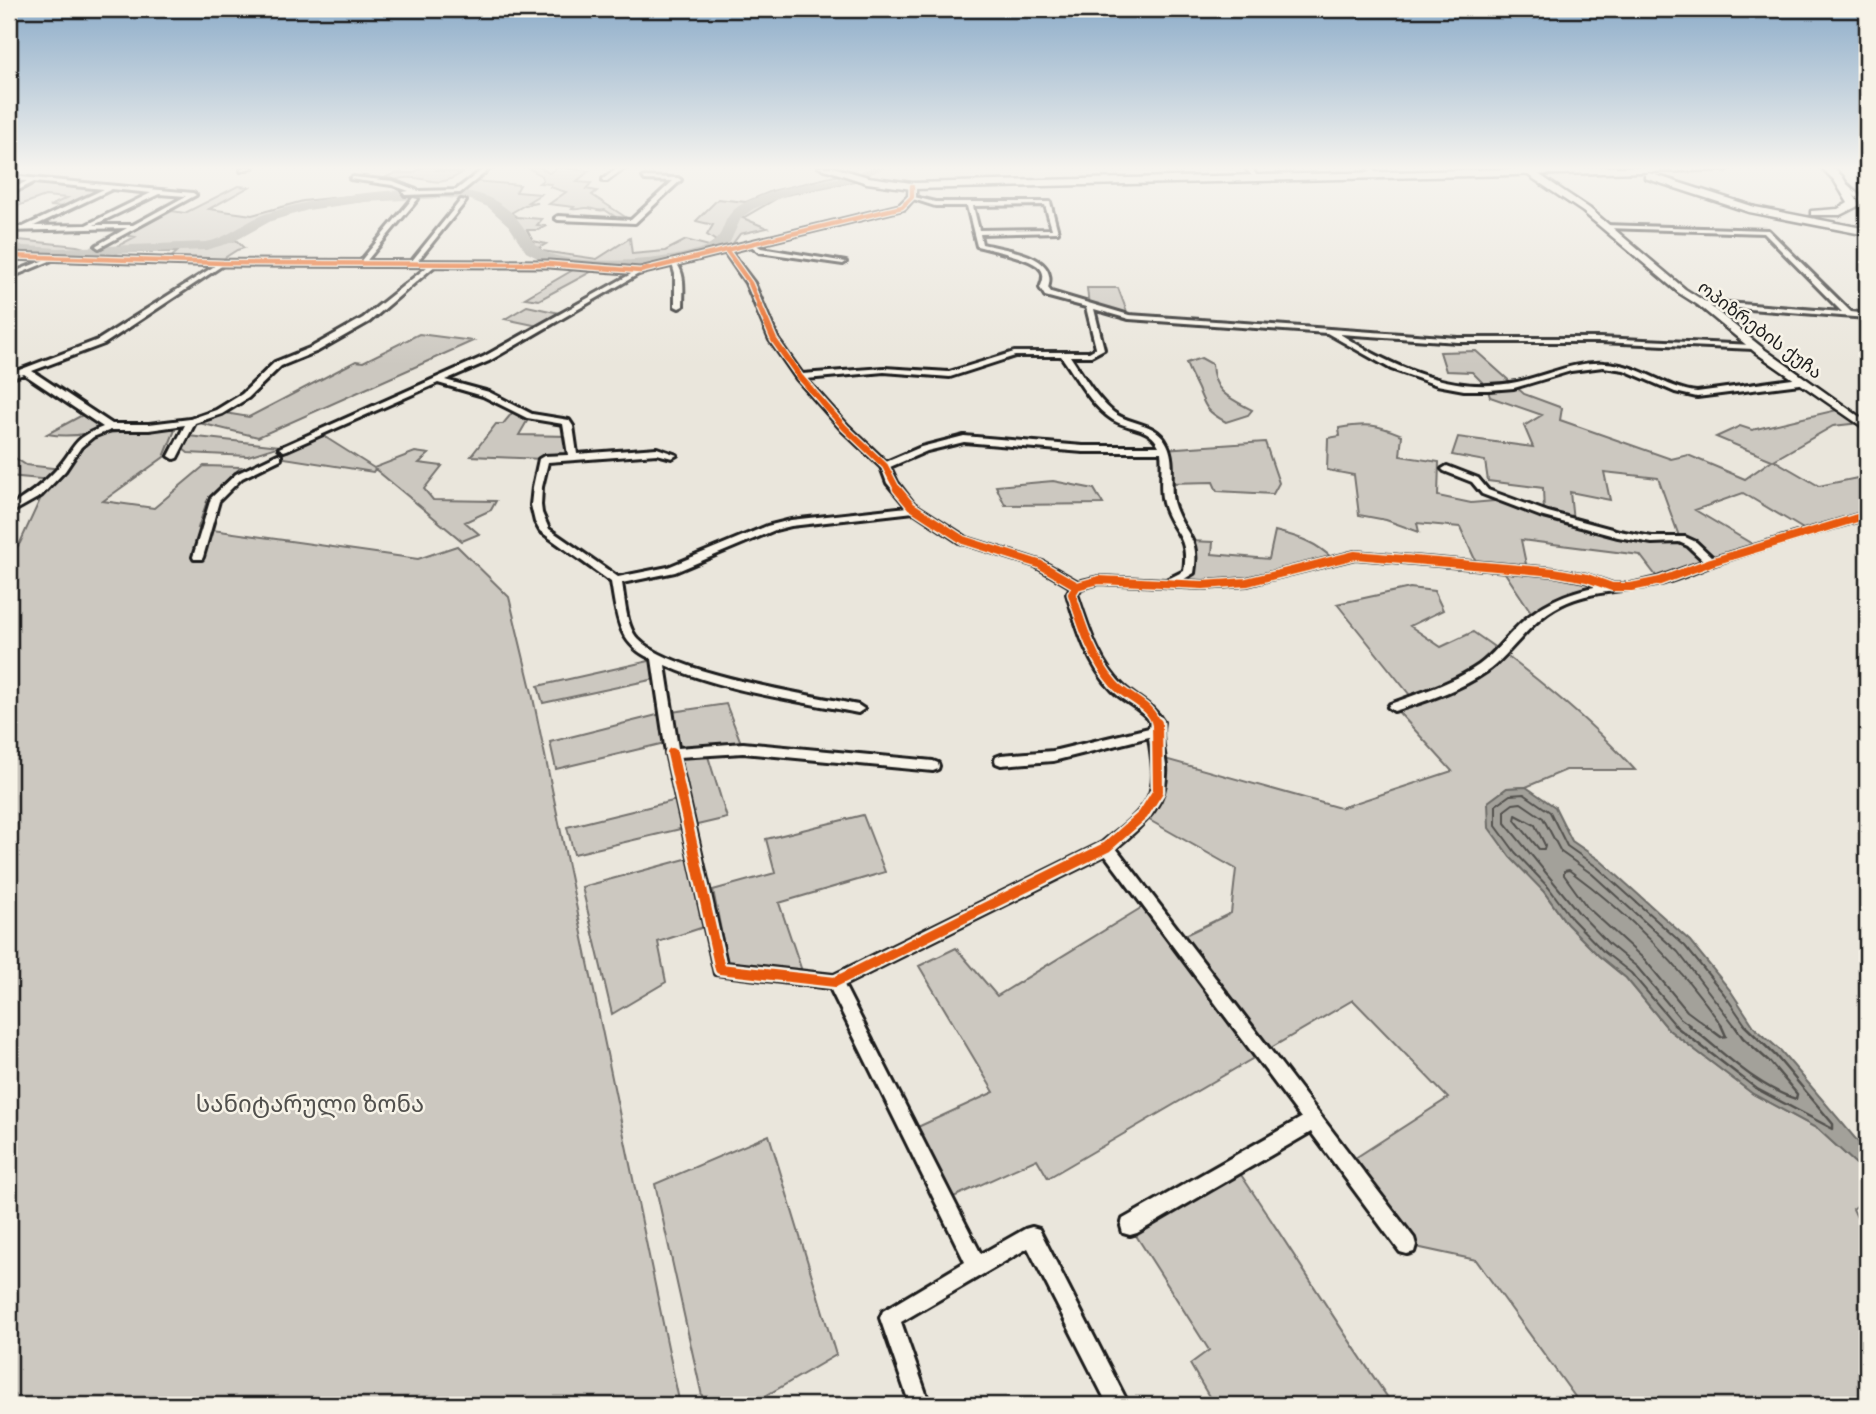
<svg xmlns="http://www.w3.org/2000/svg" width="1876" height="1414" viewBox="0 0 1876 1414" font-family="Delius,'Noto Sans Georgian',sans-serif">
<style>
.green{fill:#ccc8c0;stroke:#74726e;stroke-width:2;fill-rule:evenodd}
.water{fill:#a3a19a;stroke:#6d6c68;stroke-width:2}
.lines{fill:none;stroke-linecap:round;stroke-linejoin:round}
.shore-far1{stroke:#52514e;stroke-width:2}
.shore{stroke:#52514e;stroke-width:2.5}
.river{fill:#a3a19a;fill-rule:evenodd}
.minor-casing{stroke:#1c1c1c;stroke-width:6}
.tertiary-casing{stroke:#1c1c1c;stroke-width:5}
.trunk-casing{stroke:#1c1c1c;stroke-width:5}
.minor{fill:#f7f3e8;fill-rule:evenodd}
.tertiary{fill:#f7f3e8;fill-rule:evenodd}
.trunk{fill:#f7f3e8;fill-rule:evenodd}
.cycleway-far3-casing{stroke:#f7f3e8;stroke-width:7}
.cycleway-far2-casing{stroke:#f7f3e8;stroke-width:9}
.cycleway-far1-casing{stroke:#f7f3e8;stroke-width:11}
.cycleway-casing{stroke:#f7f3e8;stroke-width:15}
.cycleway-far3{stroke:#e8590c;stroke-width:4.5}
.cycleway-far2{stroke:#e8590c;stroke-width:6}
.cycleway-far1{stroke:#e8590c;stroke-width:8}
.cycleway{stroke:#e8590c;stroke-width:10}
.labels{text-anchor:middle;stroke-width:5;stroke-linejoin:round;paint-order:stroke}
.far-street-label{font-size:18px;fill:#1c1c1c;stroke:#f7f3e8}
.near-park-label{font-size:24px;fill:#51504d;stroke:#f7f3e8}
</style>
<rect width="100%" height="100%" fill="#eae6dc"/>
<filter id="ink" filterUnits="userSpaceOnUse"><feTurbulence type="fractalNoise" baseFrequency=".0143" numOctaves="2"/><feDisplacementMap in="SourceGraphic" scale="14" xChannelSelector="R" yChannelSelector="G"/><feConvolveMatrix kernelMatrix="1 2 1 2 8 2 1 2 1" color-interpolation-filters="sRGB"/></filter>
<g filter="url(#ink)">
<!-- green -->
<path class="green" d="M424 167H442L436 170 462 173C433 191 431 175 404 178 392 179 392 183 377 181L396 173H413Z
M527 167H540L549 173 558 167 589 171 576 182 591 183 586 189 597 191 592 195 633 222 625 223 605 210C597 212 594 208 586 208 581 208 578 210 572 209L574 207 549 204 566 192 550 187 552 184 539 183 543 180 542 176Z
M839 175 855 181 781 196 743 218 767 228 740 234 727 251 640 271 596 269 539 300 525 298 578 267 549 264 553 259C541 255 529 250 521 239 518 235 518 228 515 224 501 203 477 195 453 195L473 181 520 185 516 192 541 194 528 202 538 203 525 205 511 213 517 217 542 219 537 225 546 226 538 230H527L533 241 546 244 539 248 542 251 597 259 630 238 632 254 665 251 686 240 709 246 716 241 707 235 713 225 696 221 718 199 746 202 772 191Z
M34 180 110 187 68 207 50 206 67 198 45 196 9 209V193Z
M238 186 249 187 209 209 252 215 303 201 359 195 364 201C332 204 299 206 268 217 249 224 236 239 215 244 182 251 146 248 112 249L135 237 125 235 172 211 185 213Z
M9 239 77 246 92 250 61 254 205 248 236 240 244 248 237 250 221 260 169 259 177 252H119L111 257 9 256Z
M1087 288H1118L1129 317 1089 306Z
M527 306 564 314 543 327 505 319Z
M419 334 473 341 258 437 191 421 219 412 249 417 356 361 363 362Z
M1476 351 1524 394 1562 408 1560 420 1671 459 1688 455 1745 479 1772 460 1716 437 1740 426 1752 430 1841 409 1860 423 1833 426 1774 460 1819 486 1867 476V515L1810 533 1743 493 1695 510 1759 548 1660 581 1640 555 1521 540 1527 569 1554 572 1612 587 1590 590 1533 615 1501 567 1478 566 1460 527 1417 523 1419 532 1386 520 1359 515 1354 475 1327 470 1328 438 1340 436 1339 428C1366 423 1376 424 1402 435L1400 456 1439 462 1438 496 1471 503 1506 500 1544 514 1543 488 1488 481 1485 461 1452 455 1458 437 1533 447 1524 426 1542 415 1490 397 1487 387 1472 372 1446 371 1440 352ZM1604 472 1658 478 1680 539 1652 540 1573 522 1570 492 1610 500Z
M1201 358 1212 364C1213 392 1229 398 1252 410L1248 415 1226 422C1206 411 1206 408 1198 389 1194 380 1189 372 1186 363Z
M516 408 530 416 519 435 570 436 573 457 544 459 471 456 496 424H503Z
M88 412 110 427C89 435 70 438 47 434Z
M169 428 175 430 164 457 103 501 154 508 204 466 241 467 207 501 198 528 418 559 457 546 509 597 532 693 680 1405H9V558L20 543 43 493 95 434Z
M317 432 374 468 415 452 429 454 419 463 442 466 424 489 433 500 496 501 491 510 465 522 479 534 462 541 375 469 373 472 278 457Z
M188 436 280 446 248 456 188 453 183 449Z
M1265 442 1279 483 1273 494 1217 491 1213 482 1168 483 1163 449Z
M9 454 26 465 62 469 51 480 9 476Z
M1053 481 1094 489 1103 504 1005 505 996 486Z
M1275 531C1299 537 1316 542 1334 560L1247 582H1168L1189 573 1190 541 1213 542 1212 554 1269 559Z
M1410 588 1434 591 1443 610 1410 626 1441 647 1473 632C1526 668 1592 722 1635 770H1566L1526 787 1507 788 1488 803 1544 892 1567 924 1599 956 1626 978 1669 1030 1753 1094 1818 1129 1867 1174V1198L1853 1209 1867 1238V1405H1581L1476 1260 1407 1245 1346 1164 1448 1098 1353 1000 1048 1178 1037 1159 945 1201 909 1131 994 1092 919 966 956 948 997 996 1149 903 1177 939 1231 913 1236 869 1142 816 1159 789 1158 757 1340 808 1452 771 1394 707 1413 699 1337 604Z
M658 659 660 678 543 703 538 686Z
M726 704 743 748 707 753 727 818 574 854 567 827 681 799 669 742 556 769 550 742 665 713Z
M863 815 885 872 779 903 805 980 728 966 713 890 775 873 766 839Z
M693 857 707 926 658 942 666 982 612 1014 582 887Z
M769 1135 836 1355 750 1405H704L655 1184Z
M1235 1166C1289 1245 1338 1327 1393 1405H1214L1190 1364 1209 1350 1130 1226Z"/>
<!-- water -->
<path class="water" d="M1526 787 1555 807 1572 841 1601 861 1690 941 1730 990 1755 1028 1781 1051 1860 1144 1867 1159V1174L1818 1129 1753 1094 1669 1030 1626 978 1599 956 1567 924 1544 892 1510 857 1489 828 1488 802 1507 788Z"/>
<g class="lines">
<!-- shore-far1 -->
<path class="shore-far1" d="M1516 815 1535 825 1545 845 1544 849H1539L1515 820Z
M1676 1026 1631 973 1603 951 1572 919 1549 888 1515 852 1496 826V805L1510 795 1524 794 1550 812 1567 846 1597 867 1685 946 1724 994 1746 1026
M1691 1026 1680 1018 1637 967 1609 944 1579 913 1505 823V810L1513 804 1521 803 1543 818 1561 852 1592 874 1678 952 1735 1026
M1707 1026 1687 1011 1645 960 1587 907 1564 875V871L1569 870C1629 914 1680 965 1722 1026"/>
<!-- shore -->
<path class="shore" d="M1674 1025 1757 1089 1833 1129V1124L1776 1056 1744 1025
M1688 1025C1721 1050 1756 1087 1796 1099L1797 1094 1770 1062 1743 1038 1734 1025
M1705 1025 1721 1037 1726 1036 1721 1025"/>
<!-- river -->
<path class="river" d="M871 167H886L858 180 790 194 753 209 741 218 730 242 707 256 643 267H577L541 260 526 252 509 226 488 207 471 200 445 198 364 202 308 210 271 221 233 242 206 250 58 256 9 253V245L58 248 206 242C229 238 246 220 268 213 328 194 400 186 463 191 486 193 508 205 521 224 530 236 534 248 550 254 582 266 683 262 712 243 724 235 722 223 731 213 740 202 756 198 769 193 802 180 839 183 871 167Z"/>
<!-- minor casing -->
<g class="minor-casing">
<path id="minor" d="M245 167H253L241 171V169Z
M486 167H492L460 193 405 195 403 192 409 191 392 185 350 179 353 177 393 181 419 191 456 190Z
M619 167H626L607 181H603V179Z
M1245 167H1251L1258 178H1254Z
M1367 167H1373L1376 176H1372Z
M9 176 193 193 196 195 99 248 96 246 97 245 127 228 9 231V227H23L104 189 34 182 9 195V191L27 181 9 180ZM112 189 151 193 86 225 34 226ZM159 194 186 196 133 225H94Z
M643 177 678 178 681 180 635 223 558 220 555 218 558 216 631 220 673 181 645 180Z
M1839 177 1867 202V207L1837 180Z
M910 196 935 202H1050L1058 232 980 234 982 244C1006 250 1059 254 1048 288L1051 292 1129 315 1458 338H1600L1754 345 1758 347 1754 349 1600 342H1458L1340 334C1392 367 1453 395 1517 382 1546 376 1574 361 1605 363 1640 364 1666 389 1697 392L1800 378 1804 381 1800 384 1697 397 1675 392 1624 370 1603 367 1571 371 1514 388 1489 390H1464L1437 385 1391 369 1327 333 1129 319 1094 309 1104 349 1091 356H1070C1083 375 1095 397 1113 412 1131 426 1156 421 1167 444 1177 464 1167 488 1175 508 1186 537 1200 537 1194 573L1181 581 1203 582 1247 579 1355 552 1554 569 1587 575 1613 584H1631L1657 578 1704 561 1688 546 1679 542 1652 543 1618 537 1540 516 1482 494 1472 482 1444 471 1442 469 1447 466 1478 478 1488 490 1548 512 1619 531 1652 537H1685L1696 542 1713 558 1867 512V518C1816 533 1765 547 1715 564 1696 571 1678 580 1660 584 1627 592 1593 589 1561 605 1533 619 1518 644 1495 665 1471 686 1425 702 1394 711L1388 707 1390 704C1420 693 1453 683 1479 665 1493 655 1502 642 1514 630 1537 605 1566 592 1599 586L1585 581 1554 575 1355 558 1247 585 1203 588 1099 583 1081 588 1077 594C1088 626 1098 663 1123 686 1137 699 1153 704 1163 722 1160 737 1164 751 1166 766 1169 805 1142 825 1116 848L1414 1238 1416 1245 1414 1252 1407 1254 1400 1252 1311 1132 1137 1233 1130 1235 1123 1233 1121 1226 1123 1219 1301 1118 1105 855 844 985 981 1254 1025 1229 1032 1227 1039 1229 1129 1405H1108L1028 1248 901 1322 930 1405H910L880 1318 883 1311 965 1262 830 988 715 974 666 753 652 659C617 644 617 615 611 582L540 531 535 522 531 505 533 487 539 459 544 456 568 455 563 424 527 418 483 396 438 383 287 450 284 451 279 448 483 357 640 269 644 271 642 272 489 361 445 380 489 392 532 414 569 420 573 426 577 454 657 448 677 455 672 458 657 454 548 462 542 487 541 505 542 513 549 529 618 577 668 567 767 526 791 520 907 507 887 483 881 467 842 430 797 379 770 340 746 283 724 251 725 250H729L754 283 778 340 802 374 884 368 949 372 1014 352H1089L1096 348 1086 307 1045 296 1040 288C1042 283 1045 277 1042 271 1036 258 991 250 977 246L967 206H935L910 198ZM1045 205 1052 229 979 230 973 206ZM1015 356H1061C1077 378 1090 405 1113 420 1130 430 1149 426 1159 446H1083L964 436 921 447 886 462 848 426 806 379 884 372 950 377ZM964 442 1083 452H1161C1163 469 1159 487 1163 503 1171 533 1190 534 1184 571L1166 580 1099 577 1078 582 1043 562 967 538 914 504 897 482 890 467 927 451ZM914 512 959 542 1035 566 1071 587 1067 594C1077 628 1088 666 1113 691 1125 703 1141 708 1151 722L1149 728 1053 751 1001 755 996 757 995 760 996 763 1001 765 1053 761 1149 737C1151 753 1155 770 1152 786 1148 811 1119 828 1102 843L834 975 726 963 679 757 743 753 933 771 938 769 939 766 938 763 933 761 743 743 678 748 665 665C722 691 796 700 858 713L864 709 858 705C807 694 672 674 638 639 626 627 625 600 622 583L675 572 775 530 791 526Z
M413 198 418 199 363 265H359V263Z
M461 200 466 201 415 264H411V262Z
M1604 225 1768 230 1851 312 1867 314V318L1698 305V301H1701L1842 312 1764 233 1606 228 1603 226Z
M753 243 761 248 846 262 843 264 759 252 750 245Z
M52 257 57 258 9 278V274Z
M221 262 226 263 104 344 32 371 112 424H149L190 419 216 410 242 394 275 362 312 347 363 318 432 263 437 264 369 322 318 351 281 366 248 398 222 414 195 423 177 458 174 459 169 456 185 425 149 430H111L93 437 81 447 65 471 41 496 9 514V507C27 496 41 486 56 470 76 448 71 439 103 427L24 374 9 379V374L98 340Z
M675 262C686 273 683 291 683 306L679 308 675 306V274L672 264Z
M278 454 281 455V459L242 478 219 501 203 557 202 559H194L193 557 211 498 236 474Z"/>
</g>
<!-- tertiary casing -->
<g class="tertiary-casing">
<path id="tertiary" d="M1525 169H1531L1589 208 1685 289 1704 301 1764 349 1867 422V430L1756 353 1698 305 1679 293 1583 212 1525 173Z
M909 184 916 186V197L905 209 640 274 549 267 223 266 9 259V253L223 260 549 261 640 268 899 205 908 196Z"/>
</g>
<!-- trunk casing -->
<g class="trunk-casing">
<path id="trunk" d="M818 167H833L868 177 912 183 1604 167H1732L1727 170 912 189 867 183Z
M1821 167H1832L1842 176 1859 204 1858 206 1840 215H1811V211L1838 209 1848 203 1834 180Z
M1649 173 1755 207 1867 229V235L1749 212 1645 178V174Z"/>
</g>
<!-- minor -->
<use href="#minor" class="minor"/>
<!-- tertiary -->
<use href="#tertiary" class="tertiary"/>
<!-- trunk -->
<use href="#trunk" class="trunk"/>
<!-- cycleway-far3 casing -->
<g class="cycleway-far3-casing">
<path id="cycleway-far3" d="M727 251 750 283 761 309
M9 256 223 263 549 264 640 271 902 207 912 197V186"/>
</g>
<!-- cycleway-far2 casing -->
<g class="cycleway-far2-casing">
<path id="cycleway-far2" d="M760 307 774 340 800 377 845 428 885 466 898 491"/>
</g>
<!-- cycleway-far1 casing -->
<g class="cycleway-far1-casing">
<path id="cycleway-far1" d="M897 489 911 506 963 540 1039 564 1077 586 1099 580 1203 585 1247 582 1355 555 1554 572 1587 578 1612 587H1631L1660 581 1711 562 1867 515
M1077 586 1072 594C1082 625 1092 659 1114 684 1126 698 1153 705 1156 725"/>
</g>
<!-- cycleway casing -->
<g class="cycleway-casing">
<path id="cycleway" d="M672 753 720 969 835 982 1107 847 1143 815 1158 791 1157 723"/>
</g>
<!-- cycleway-far3 -->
<use href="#cycleway-far3" class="cycleway-far3"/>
<!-- cycleway-far2 -->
<use href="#cycleway-far2" class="cycleway-far2"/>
<!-- cycleway-far1 -->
<use href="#cycleway-far1" class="cycleway-far1"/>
<!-- cycleway -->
<use href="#cycleway" class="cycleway"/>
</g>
</g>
<!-- sky -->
<linearGradient id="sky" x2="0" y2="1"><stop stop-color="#8cacc9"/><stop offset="0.46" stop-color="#f6f4ef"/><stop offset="1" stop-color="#f6f4ef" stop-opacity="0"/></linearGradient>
<rect width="1876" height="365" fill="url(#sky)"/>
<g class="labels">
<!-- far-street labels -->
<g class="far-street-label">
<text transform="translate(1760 330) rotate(37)" y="6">ოპიზრების ქუჩა</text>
</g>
<!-- near-park labels -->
<g class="near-park-label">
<text x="310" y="1112">სანიტარული ზონა</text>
</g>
</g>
<!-- margin -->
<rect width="1876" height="1414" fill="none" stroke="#f7f3e8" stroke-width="35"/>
<rect x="18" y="18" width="1841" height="1379" fill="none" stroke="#1c1c1c" stroke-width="2.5" filter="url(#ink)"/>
</svg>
